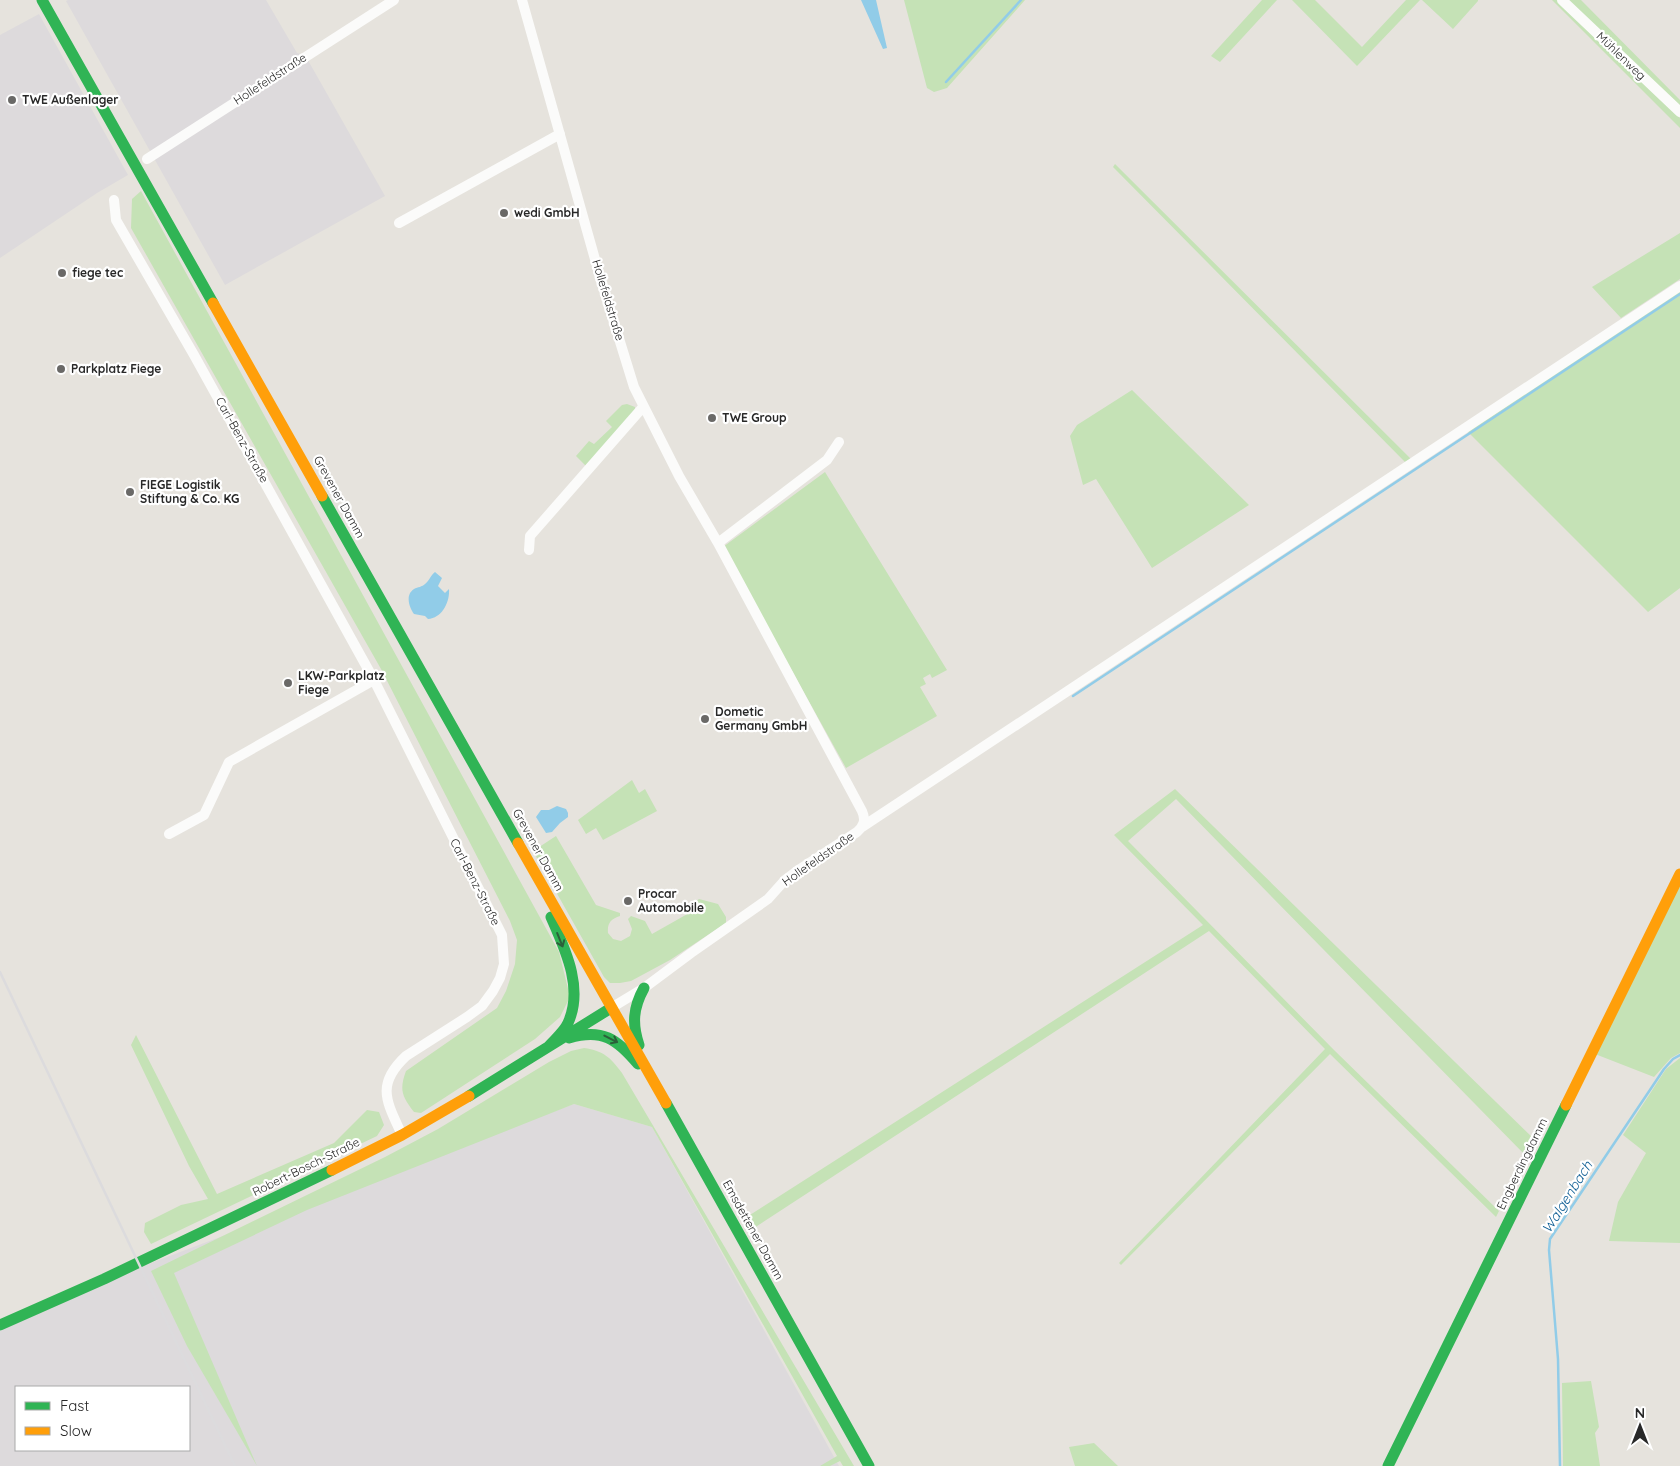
<svg xmlns="http://www.w3.org/2000/svg" width="1680" height="1466" viewBox="0 0 1680 1466" font-family="Quicksand,sans-serif">
<style>
.industrial{fill:#dddadc;fill-rule:evenodd}
.green{fill:#c5e2b6}
.water{fill:#91cce8}
.lines{fill:none;stroke-linecap:round;stroke-linejoin:round}
.stream{stroke:#91cce8;stroke-width:2.5}
.street{stroke:#fbfbfa;stroke-width:10}
.fast{stroke:#30b455;stroke-width:11}
.slow{stroke:#ff9f0a;stroke-width:11}
.rail{stroke:#dcdbdd;stroke-width:2.5}
.oneway{stroke:#2b603a}
.poi-dot{fill:#6a6967;stroke:#fff;stroke-width:2}
.labels{text-anchor:middle;stroke-width:4.5;stroke-linejoin:round;paint-order:stroke}
.street-label{font-size:12px;fill:#282828;stroke:#fff}
.poi-label{font-size:12px;font-weight:bold;fill:#282828;stroke:#fff;text-anchor:start}
.water-label{font-size:14px;font-style:italic;fill:#0f5e94;stroke:#fff}
</style>
<rect width="100%" height="100%" fill="#e6e3dd"/>
<!-- industrial -->
<path class="industrial" d="M68 0H266L297 53 305 55 385 196 225 285 66 1Z
M39 14 128 175 97 193 0 258V35Z
M574 1104 652 1127 839 1466H0V1328L151 1263ZM16 1387H189V1450H16Z"/>
<!-- green -->
<path class="green" d="M904 0H1025L947 88 934 92 927 88Z
M1262 0H1277L1220 62 1211 56Z
M1292 0H1315L1362 47 1406 0H1420L1357 66Z
M1422 0H1478V1L1453 29Z
M1552 0H1558L1680 118V128Z
M1567 0H1581L1680 100V108Z
M1115 164 1411 459 1405 462 1113 167Z
M141 191 559 952 570 997 560 1017 535 1039 421 1113 414 1112C402 1096 399 1090 406 1071L497 1008 506 991 515 964 517 940 510 921 381 669 131 228 132 199Z
M1680 233V279L1621 318 1592 287Z
M1680 291V588L1648 612 1468 432Z
M1132 390 1249 505 1152 568 1096 479 1083 485 1070 436 1077 425Z
M627 404 635 407V410L586 466 576 456 589 441 594 444 612 427 606 421 622 405Z
M825 472 947 670 932 678 930 674 923 678 926 684 920 687 937 716 846 768 723 547Z
M632 780 639 793 645 789 657 811 603 840 596 828 586 834 578 820Z
M1175 789 1535 1140 1526 1156 1176 799 1128 841 1334 1050 1499 1211 1496 1217 1330 1054 1121 1265 1119 1263 1325 1049 1209 931 748 1232 742 1220 1203 925 1114 835Z
M556 836 596 905 620 913V916C611 919 607 923 608 933L613 939 621 941 630 936 632 929 628 919 631 916 645 921 652 934 698 908 695 902 699 899 718 904 726 917V923L670 960 631 981 620 983H610L604 977 533 851Z
M1680 880V1053L1671 1058 1654 1077 1595 1054Z
M136 1035 217 1194 334 1143 367 1110 379 1112 384 1125 377 1136 151 1244 144 1232 145 1223 181 1205 208 1199 189 1166 131 1045Z
M584 1048C604 1051 610 1057 622 1073L854 1466H843L840 1461 830 1466H820L837 1456 652 1127 574 1104 307 1210 174 1273 257 1466 187 1346 151 1271 385 1157 438 1129 549 1062 571 1051Z
M1680 1058V1243L1609 1241 1618 1202 1646 1153 1623 1135 1666 1069Z
M1591 1381 1599 1427 1595 1433 1600 1466H1563L1562 1383Z
M1094 1443 1118 1466H1075L1069 1447Z"/>
<!-- water -->
<path class="water" d="M861 0H876L887 48 883 49Z
M435 572 442 578 438 586 445 593 449 589C450 602 442 618 428 619L425 616 414 614C409 607 405 595 414 589 418 587 422 587 425 584 430 580 430 576 435 572Z
M557 806 566 809 568 813V817L560 823 552 832 546 833 536 817 541 810H549Z"/>
<g class="lines">
<!-- stream -->
<path class="stream" d="M946 82 1021 0
M1073 696 1680 294
M1560 1466 1558 1359 1549 1250 1550 1239 1664 1069 1673 1059 1680 1055"/>
<!-- street -->
<path class="street" d="M522 0 600 277 634 387 679 476 718 543 862 811C866 820 864 826 857 832L797 871 785 880 768 899 691 953 644 988 611 1008
M1562 0 1680 112
M147 159 394 0
M114 200 116 220 194 355 374 680 502 935 504 964 500 978 493 991 482 1006 467 1017 406 1056C375 1085 387 1102 402 1135
M399 223 560 134
M718 543 827 460 839 442
M529 550 530 536 643 407
M862 827 1680 286
M169 834 204 815 229 762 374 680"/>
<!-- fast -->
<path class="fast" d="M42 0 213 303
M322 496 518 843
M569 1038C602 1028 617 1039 638 1064
M639 1045C632 1024 633 1008 644 988
M548 1047C555 1039 564 1032 568 1023 584 988 565 949 551 917
M469 1096 611 1008
M666 1103 869 1466
M0 1325 104 1279 332 1170
M1388 1466 1566 1105"/>
<!-- slow -->
<path class="slow" d="M213 303 322 496
M518 843 666 1103
M1566 1105 1680 874
M332 1170 402 1135 469 1096"/>
<!-- rail -->
<path class="rail" d="M0 972 235 1466"/>
</g>
<!-- one-way arrows -->
<defs><path id="oneway-shaft" d="M-6 0H5M1.5-3L5.5 0L1.5 3" fill="none" stroke-width="1.6" stroke-linecap="round" stroke-linejoin="round" transform="scale(1.25)"/></defs>
<g class="oneway">
<use href="#oneway-shaft" transform="translate(560 940) rotate(68)"/>
<use href="#oneway-shaft" transform="translate(611 1039) rotate(27)"/>
</g>
<!-- markers -->
<g class="poi-dot">
<circle cx="12" cy="100" r="5"/>
<circle cx="504" cy="213" r="5"/>
<circle cx="62" cy="273" r="5"/>
<circle cx="61" cy="369" r="5"/>
<circle cx="712" cy="418" r="5"/>
<circle cx="130" cy="492" r="5"/>
<circle cx="288" cy="683" r="5"/>
<circle cx="705" cy="719" r="5"/>
<circle cx="628" cy="901" r="5"/>
</g>
<g class="labels">
<!-- street labels -->
<g class="street-label">
<text transform="translate(1621 56) rotate(44)" y="4">Mühlenweg</text>
<text transform="translate(270 79) rotate(-33)" y="4">Hollefeldstraße</text>
<text transform="translate(608 300) rotate(73)" y="4">Hollefeldstraße</text>
<text transform="translate(242 440) rotate(61)" y="4">Carl-Benz-Straße</text>
<text transform="translate(339 497) rotate(61)" y="4">Grevener Damm</text>
<text transform="translate(538 850) rotate(61)" y="4">Grevener Damm</text>
<text transform="translate(818 859) rotate(-35)" y="4">Hollefeldstraße</text>
<text transform="translate(475 882) rotate(63)" y="4">Carl-Benz-Straße</text>
<text transform="translate(1522 1164) rotate(-64)" y="4">Engberdingdamm</text>
<text transform="translate(306 1167) rotate(-26)" y="4">Robert-Bosch-Straße</text>
<text transform="translate(753 1230) rotate(61)" y="4">Emsdettener Damm</text>
</g>
<!-- poi labels -->
<g class="poi-label">
<text x="22" y="104">TWE Außenlager</text>
<text x="514" y="217">wedi GmbH</text>
<text x="72" y="277">fiege tec</text>
<text x="71" y="373">Parkplatz Fiege</text>
<text x="722" y="422">TWE Group</text>
<text x="140" y="489">FIEGE Logistik<tspan x="140" dy="14">Stiftung &amp; Co. KG</tspan></text>
<text x="298" y="680">LKW-Parkplatz<tspan x="298" dy="14">Fiege</tspan></text>
<text x="715" y="716">Dometic<tspan x="715" dy="14">Germany GmbH</tspan></text>
<text x="638" y="898">Procar<tspan x="638" dy="14">Automobile</tspan></text>
</g>
<!-- water labels -->
<g class="water-label">
<text transform="translate(1567 1197) rotate(-58)" y="5">Walgenbach</text>
</g>
</g>
<!-- legend -->
<rect x="15" y="1386" width="175" height="65" fill="#ffffff" stroke="#a9a9a9"/>
<rect x="25" y="1402" width="25" height="8" fill="#30b455" stroke="#a9a9a9"/>
<text x="60" y="1411" font-size="15" fill="#282828">Fast</text>
<rect x="25" y="1427" width="25" height="8" fill="#ff9f0a" stroke="#a9a9a9"/>
<text x="60" y="1436" font-size="15" fill="#282828">Slow</text>
<!-- north arrow -->
<g transform="translate(1640 1426)" stroke="#ffffff" stroke-width="4" paint-order="stroke">
<path d="M0-4L9 19L0 12L-9 19Z" fill="#282828"/>
<text y="-8" font-size="14" font-weight="bold" text-anchor="middle" fill="#282828">N</text>
</g>
</svg>
